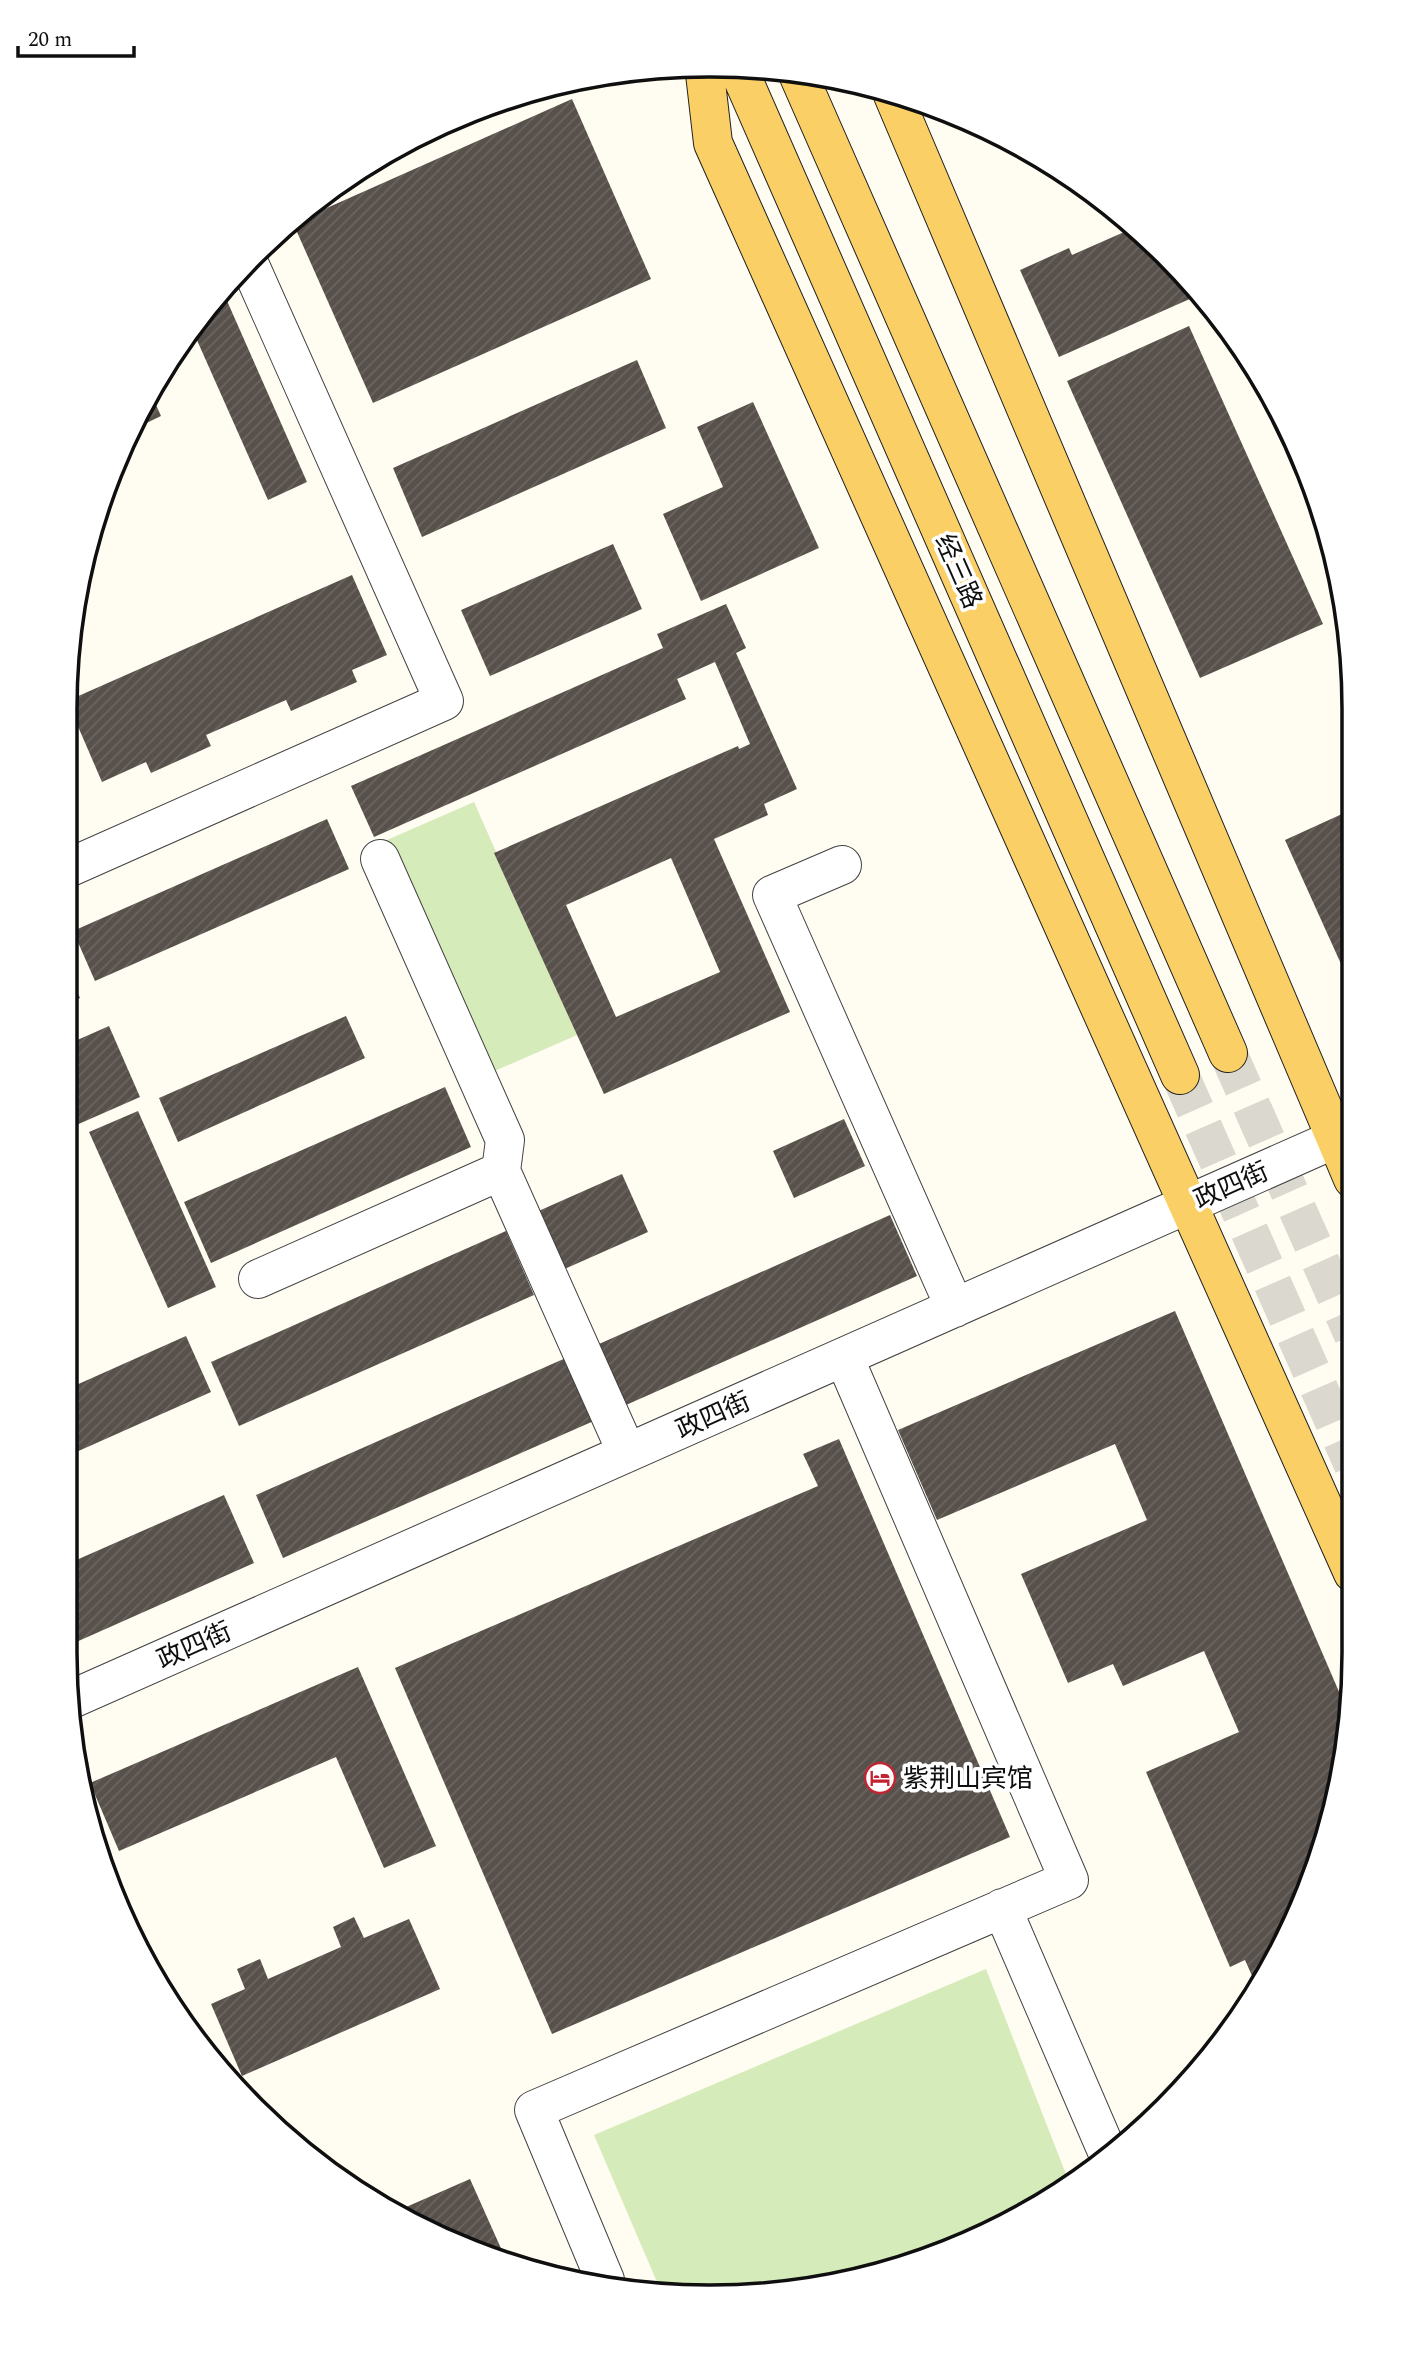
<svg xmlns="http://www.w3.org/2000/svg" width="1419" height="2362" viewBox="0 0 1419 2362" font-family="Spectral,'Noto Sans SC',serif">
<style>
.grass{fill:#d5ebba}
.building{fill:url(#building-hatch);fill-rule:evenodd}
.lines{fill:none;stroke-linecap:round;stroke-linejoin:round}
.major-tunnel{stroke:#dbd8cf;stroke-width:38;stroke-dasharray:38 19;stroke-linecap:butt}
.minor-casing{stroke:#424242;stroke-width:40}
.major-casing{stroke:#202020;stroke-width:40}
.minor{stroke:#fff;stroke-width:38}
.major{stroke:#fad066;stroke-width:38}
.labels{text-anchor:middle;stroke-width:7;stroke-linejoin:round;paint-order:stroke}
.street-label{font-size:26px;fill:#0f0f0f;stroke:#fff}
.poi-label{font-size:26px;fill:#0f0f0f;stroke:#fff;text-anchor:start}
.rim{fill:none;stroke:#0f0f0f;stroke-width:3.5}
</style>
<defs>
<pattern id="building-hatch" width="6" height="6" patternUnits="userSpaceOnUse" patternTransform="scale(1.75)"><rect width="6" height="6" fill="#58504b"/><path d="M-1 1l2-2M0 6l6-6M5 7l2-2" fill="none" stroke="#6b6561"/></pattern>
</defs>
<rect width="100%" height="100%" fill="#fffcf1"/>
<!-- grass -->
<path class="grass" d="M474 802 577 1035 490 1073 387 840Z
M986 1969 1069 2182 916 2263 709 2297 660 2289 594 2135Z"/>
<!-- building -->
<path class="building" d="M572 99 651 279 373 403 293 223Z
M1131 229 1194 284 1201 294 1059 357 1020 270 1069 248 1072 255Z
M234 278 238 288 224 294 307 482 268 500 192 329Z
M1189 326 1323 624 1200 678 1067 381Z
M637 360 666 428 422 537 393 468Z
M152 396 161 416 136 428Z
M753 402 819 548 701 601 663 514 723 487 697 427Z
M613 544 642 609 490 676 461 610Z
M352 575 387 655 352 670 357 682 291 711 286 700 206 735 211 746 151 773 146 762 102 782 67 701Z
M726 604 746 648 736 653 797 789 764 804 768 815 714 839 790 1012 604 1094 494 853 738 746 739 749 750 744 715 662 677 679 686 699 374 837 351 786 663 648 657 634ZM671 858 720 972 616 1017 566 905Z
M1353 809V981L1346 975 1285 840Z
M327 819 349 869 95 981 73 931Z
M66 967 80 998 66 1004Z
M346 1016 365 1058 178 1142 159 1098Z
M109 1026 140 1097 65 1130 66 1045Z
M445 1087 471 1147 211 1263 184 1202Z
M138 1111 216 1287 168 1308 89 1132Z
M844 1119 865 1166 794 1198 773 1151Z
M622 1174 648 1232 560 1271 534 1213Z
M890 1215 917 1276 626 1405 599 1344Z
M506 1231 534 1295 239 1426 211 1362Z
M1175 1311 1349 1715 1320 1860 1257 1987 1245 1960 1230 1967 1146 1772 1239 1732 1204 1651 1123 1686 1113 1664 1068 1683 1021 1574 1147 1520 1115 1444 937 1520 898 1430Z
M186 1336 211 1392 65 1457V1390Z
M568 1357 596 1420 283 1558 256 1495Z
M839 1439 1010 1837 552 2034 395 1668 818 1486 803 1454Z
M224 1495 254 1563 65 1647V1565Z
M358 1667 436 1846 384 1868 336 1757 119 1851 90 1783Z
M354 1917 364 1938 409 1919 440 1989 242 2076 211 2004 245 1989 237 1969 260 1959 268 1979 341 1947 333 1927Z
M470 2179 508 2264 397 2211Z"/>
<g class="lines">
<!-- major-tunnel -->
<path class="major-tunnel" d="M1228 1053 1353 1335
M1180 1075 1353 1465"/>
<!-- minor casing -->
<g class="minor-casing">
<path id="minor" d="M380 859 505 1140 501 1171 627 1453
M842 865 772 895 955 1308
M66 869 444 701 248 261
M258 1279 501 1171
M72 1699 1353 1131
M1002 1908 1109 2156
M605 2280 534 2110 1069 1880 844 1357"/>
</g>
<!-- major casing -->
<g class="major-casing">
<path id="major" d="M704 65 713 143 1353 1573
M738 68 1180 1075
M798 74 1228 1053
M893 95 1353 1179"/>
</g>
<!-- minor -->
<use href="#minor" class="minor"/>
<!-- major -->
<use href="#major" class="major"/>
</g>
<!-- icons -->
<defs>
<g id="hotel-ring" transform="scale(1.575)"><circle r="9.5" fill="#fff" stroke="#c22432" stroke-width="1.5"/><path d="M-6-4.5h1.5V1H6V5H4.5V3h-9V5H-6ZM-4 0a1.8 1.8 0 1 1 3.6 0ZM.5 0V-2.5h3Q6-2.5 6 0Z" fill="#c22432"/></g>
</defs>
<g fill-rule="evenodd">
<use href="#hotel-ring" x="880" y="1778"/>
</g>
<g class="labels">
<!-- street labels -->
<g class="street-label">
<text transform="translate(959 571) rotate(66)" y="9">经三路</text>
<text transform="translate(1231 1185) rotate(-24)" y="9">政四街</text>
<text transform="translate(713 1415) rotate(-24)" y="9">政四街</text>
<text transform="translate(194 1645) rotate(-24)" y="9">政四街</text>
</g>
<!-- poi labels -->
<g class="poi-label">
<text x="903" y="1787">紫荆山宾馆</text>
</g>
</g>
<!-- crop -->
<path d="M0 0H1419V2362H0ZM709 77H710A632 632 0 0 1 1342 709V1653A632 632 0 0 1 710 2285H709A632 632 0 0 1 77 1653V709A632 632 0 0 1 709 77Z" fill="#fff" fill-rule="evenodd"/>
<path class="rim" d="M709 77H710A632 632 0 0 1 1342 709V1653A632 632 0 0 1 710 2285H709A632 632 0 0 1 77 1653V709A632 632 0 0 1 709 77Z"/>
<!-- scale -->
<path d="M18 46v10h116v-10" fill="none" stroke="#0f0f0f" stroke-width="3.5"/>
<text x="28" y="46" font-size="21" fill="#0f0f0f" stroke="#ffffff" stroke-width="5" paint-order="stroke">20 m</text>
</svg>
